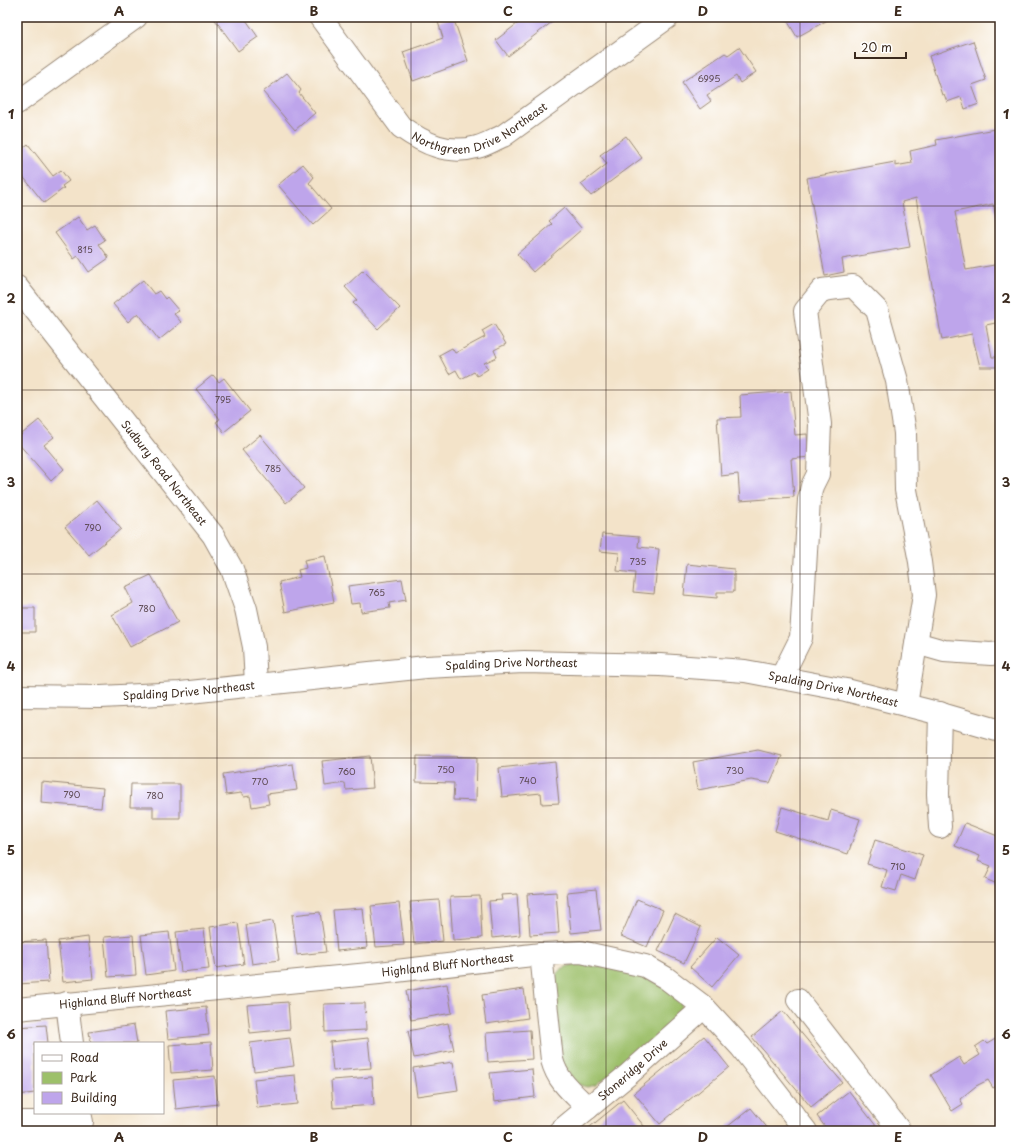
<svg xmlns="http://www.w3.org/2000/svg" width="1017" height="1148" viewBox="0 0 1017 1148" font-family="'Playpen Sans',sans-serif">
<style>
.green{fill:#9dc06a;stroke:#6c7544}
.building{fill:#bea5eb}
.lines{fill:none;stroke-linecap:round;stroke-linejoin:round}
.minor-casing{stroke:#978674;stroke-width:24}
.minor{stroke:#fff;stroke-width:22}
.grid{fill:none;stroke:#3b2a1e;stroke-width:1;stroke-opacity:0.55}
.labels{text-anchor:middle;stroke-width:3;stroke-linejoin:round;paint-order:stroke}
.number-label{font-size:9px;fill:#5c4951}
.street-label{font-size:11px;fill:#3b2a1e;stroke:#fff}
.neatline{fill:none;stroke:#3b2a1e;stroke-width:1.5}
.grid-label{font-size:13px;text-anchor:middle;font-weight:bold;fill:#3b2a1e}
</style>
<rect width="100%" height="100%" fill="#fff"/>
<filter id="ink" filterUnits="userSpaceOnUse"><feTurbulence type="fractalNoise" baseFrequency=".025" numOctaves="2"/><feDisplacementMap in="SourceGraphic" scale="8" xChannelSelector="R" yChannelSelector="G"/><feConvolveMatrix kernelMatrix="1 2 1 2 8 2 1 2 1" color-interpolation-filters="sRGB"/></filter>
<filter id="wash" filterUnits="userSpaceOnUse"><feTurbulence type="fractalNoise" baseFrequency=".012" numOctaves="4" result="noise"/><feDisplacementMap in="SourceGraphic" scale="16" xChannelSelector="R" yChannelSelector="G"/><feGaussianBlur stdDeviation="0.9" result="paint"/><feColorMatrix in="noise" values="0 0 0 0 0 0 0 0 0 0 0 0 0 0 0 0 0 1.4 0 .05"/><feComposite in="paint" operator="in"/></filter>
<g filter="url(#wash)">
<rect width="100%" height="100%" fill="#f3e3c9"/>
<!-- green -->
<path class="green" d="M576 964C591 966 607 967 622 970 634 972 674 989 679 998 685 1007 680 1016 676 1024L596 1085 587 1087 576 1084 561 1063 554 985C555 969 562 968 576 964Z"/>
<g id="blocks">
<!-- building -->
<path class="building" d="M213 17H244L258 37 238 51Z
M453 17 468 61 413 81 403 52 443 38 438 22Z
M526 17H549L552 22 508 56 496 40Z
M785 17H833L797 37Z
M973 41 986 80 972 85 979 104 965 109 961 97 947 102 944 94 942 95 929 56Z
M739 47 756 72 740 83 736 76 707 95 711 101 700 109 682 82 725 53 728 55Z
M287 73 301 90 299 93 315 113 295 130 263 92Z
M1000 128V234L993 204 955 212 966 270 1000 264V322L986 325 992 357H1000V367H980L972 334 942 340 916 198 902 202 910 247 842 259 844 272 825 276 807 178 895 162V166L912 163 910 151 937 145 936 140Z
M626 136 642 158 591 196 581 184 607 164 600 155Z
M28 144 53 176 61 170 69 181 62 186 64 188 44 203 17 169V153Z
M303 164 314 177 309 183 331 209 313 225 278 185Z
M564 208 582 229 533 272 517 254 552 224 549 221Z
M78 217 87 230 95 225 105 240 99 244 109 258 89 272 78 256 74 259 55 233Z
M363 270 400 308 378 329 353 303 357 300 345 287Z
M143 280 154 294 159 291 165 299 167 297 179 311 174 314 181 322 159 340 138 313 128 322 113 304Z
M494 324 506 344 494 350 497 357 484 363 488 369 477 376 474 372 461 379 456 370 449 374 439 355 452 348 455 353 485 337 482 331Z
M213 375 219 382 224 378 250 411 224 432 216 422 220 419 196 389Z
M791 391 795 435 807 434 809 457 791 459 794 497 740 501 738 474 721 476 717 418 741 417 740 395Z
M39 420 54 437 44 445 64 469 51 481 17 442V438Z
M260 435 304 488 286 503 242 450Z
M97 500 121 529 89 555 65 527Z
M602 534 639 537 638 547 659 549 654 594 633 592 635 573 617 571 619 553 600 551Z
M325 556 334 602 285 612 279 582 300 577 298 570 306 568 304 560Z
M687 564 734 569V592H717V598L684 595Z
M151 575 178 622 130 647 112 615 133 603 125 587Z
M402 579 406 600 389 603 390 608 361 612 360 603 351 604 348 586Z
M17 608H35V632H17Z
M758 750 782 756 770 783 751 780 698 790 693 762Z
M370 756 373 788 346 790 345 783 325 786 322 761Z
M417 756 477 757 476 801 453 800 454 783 416 782Z
M555 762 559 803 542 804 541 793 502 797 499 768Z
M293 764 297 790 267 794 269 804 252 807 250 796 244 797 241 793 226 795 223 774Z
M42 782 103 788 101 808 41 803Z
M131 784H180V818H153V807H130Z
M782 807 828 821 831 810 860 819 848 854 775 831Z
M965 823 1000 837V885L985 879 991 866 978 861 980 856 955 846Z
M875 840 923 855 915 880 901 875 896 891 882 887 887 870 867 864Z
M596 889 601 930 571 933 567 892Z
M556 892 559 933 530 935 527 894Z
M517 894 520 935 492 938 489 901 502 900 501 895Z
M480 896 482 938 453 940 450 897Z
M637 899 663 910 647 947 621 936Z
M439 900 443 941 414 944 410 902Z
M399 903 404 945 376 947 371 906Z
M363 908 367 948 337 951 333 910Z
M320 912 326 952 297 955 292 915Z
M675 914 701 927 684 963 658 951Z
M273 921 279 960 252 964 246 925Z
M238 923 244 964 216 968 210 927Z
M204 929 209 969 181 972 176 932Z
M169 932 174 971 146 975 141 935Z
M133 935 136 975 108 977 104 937Z
M88 937 93 979 63 982 58 941Z
M717 937 739 955 712 987 690 967Z
M46 940 49 982 18 984 17 942Z
M447 984 452 1013 411 1020 406 991Z
M524 989 528 1018 486 1024 482 995Z
M288 1002 290 1029 250 1033 247 1005Z
M365 1003 366 1030 325 1032 324 1004Z
M206 1007 209 1035 168 1039 165 1011Z
M783 1011 842 1082 811 1107 752 1037Z
M448 1023 454 1050 414 1058 408 1031Z
M46 1025 48 1043H35V1093L17 1095V1027Z
M134 1025 137 1043H91L89 1032Z
M530 1030 532 1059 488 1062 486 1033Z
M704 1036 729 1067 660 1124 634 1093Z
M290 1038 294 1066 254 1071 250 1043Z
M368 1038 371 1068 333 1071 330 1042Z
M997 1038 1000 1041V1071L998 1072 1000 1075V1084L993 1088 988 1080 976 1086 960 1099 963 1104 952 1111 931 1075 959 1057 964 1065 980 1055 975 1047 984 1041 987 1044Z
M211 1042 213 1070 171 1073 169 1045Z
M453 1062 458 1090 417 1096 413 1068Z
M532 1069 535 1097 494 1102 490 1073Z
M295 1075 298 1104 257 1108 254 1079Z
M215 1076 218 1104 176 1109 173 1080Z
M372 1077 374 1105 333 1108 331 1080Z
M849 1091 880 1131H828L817 1116Z
M623 1100 648 1131H585Z
M751 1108 770 1131H722Z"/>
</g>
</g>
<g filter="url(#ink)">
<use href="#blocks" fill-opacity="0" stroke="#978674" stroke-width="1"/>
<g class="lines">
<!-- minor casing -->
<g class="minor-casing">
<g id="minor">
<path id="s1" d="M320 17 401 127C425 144 448 155 477 147 486 145 495 139 503 136L668 17"/>
<path d="M17 103 136 17"/>
<path id="s2" d="M17 287 213 535 232 569 246 609 254 647 256 684"/>
<path d="M916 643 944 651 991 654 1000 653"/>
<path d="M781 678 801 638 809 500 812 486 818 474 820 424 805 311 822 290 853 286 877 310 897 381 905 433 906 490 920 562 924 595 906 705"/>
<path id="s3" d="M17 696 101 697 180 693 426 667 524 662 660 665 745 671 846 690 945 715 1000 731"/>
<path d="M940 827 938 794 940 713"/>
<path d="M541 954 552 1060C558 1082 572 1092 588 1108"/>
<path d="M798 1000 900 1131"/>
<path d="M67 1003 72 1043"/>
<path id="s4" d="M17 1009 379 973 541 954 581 952 645 966 666 978 704 1007 741 1047 806 1131"/>
<path d="M17 1122H82L80 1113"/>
<path id="s5" d="M560 1131 629 1074 704 1007"/>
</g>
</g>
<!-- minor -->
<use href="#minor" class="minor"/>
</g>
</g>
<!-- grid -->
<path class="grid" d="M217 17V1131M411 17V1131M606 17V1131M800 17V1131M17 206H1000M17 390H1000M17 574H1000M17 758H1000M17 942H1000"/>
<g class="labels">
<!-- number labels -->
<g class="number-label">
<text x="709" y="82">6995</text>
<text x="85" y="253">815</text>
<text x="223" y="403">795</text>
<text x="273" y="472">785</text>
<text x="93" y="531">790</text>
<text x="638" y="565">735</text>
<text x="377" y="596">765</text>
<text x="147" y="612">780</text>
<text x="446" y="773">750</text>
<text x="735" y="774">730</text>
<text x="347" y="775">760</text>
<text x="528" y="784">740</text>
<text x="260" y="785">770</text>
<text x="72" y="798">790</text>
<text x="155" y="799">780</text>
<text x="898" y="870">710</text>
</g>
<!-- street labels -->
<g class="street-label">
<text dy="4" stroke="none"><textPath href="#s1" startOffset="225">Northgreen Drive Northeast</textPath></text>
<text dy="4" stroke="none"><textPath href="#s2" startOffset="237">Sudbury Road Northeast</textPath></text>
<text dy="4" stroke="none"><textPath href="#s3" startOffset="496">Spalding Drive Northeast</textPath></text>
<text dy="4" stroke="none"><textPath href="#s3" startOffset="820">Spalding Drive Northeast</textPath></text>
<text dy="4" stroke="none"><textPath href="#s3" startOffset="172">Spalding Drive Northeast</textPath></text>
<text dy="4" stroke="none"><textPath href="#s4" startOffset="433">Highland Bluff Northeast</textPath></text>
<text dy="4" stroke="none"><textPath href="#s4" startOffset="109">Highland Bluff Northeast</textPath></text>
<text dy="4" stroke="none"><textPath href="#s5" startOffset="95">Stoneridge Drive</textPath></text>
</g>
</g>
<!-- margin -->
<rect width="1017" height="1148" fill="none" stroke="#fff" stroke-width="44"/>
<!-- legend -->
<rect x="34" y="1042" width="130" height="72" fill="#ffffff" stroke="#b1aaa5"/>
<rect x="42" y="1055" width="20" height="6" fill="#ffffff" stroke="#b1aaa5"/>
<text x="70" y="1062" font-size="12" fill="#3b2a1e">Road</text>
<rect x="42" y="1072" width="20" height="12" fill="#9dc06a" stroke="#b1aaa5"/>
<text x="70" y="1082" font-size="12" fill="#3b2a1e">Park</text>
<rect x="42" y="1092" width="20" height="12" fill="#bea5eb" stroke="#b1aaa5"/>
<text x="70" y="1102" font-size="12" fill="#3b2a1e">Building</text>
<!-- scale -->
<path d="M855 52v6h51v-6" fill="none" stroke="#3b2a1e" stroke-width="2"/>
<text x="861" y="52" font-size="12" fill="#3b2a1e" stroke="#ffffff" stroke-width="3" paint-order="stroke">20 m</text>
<rect x="22" y="22" width="973" height="1104" class="neatline"/>
<g class="grid-label">
<text x="119" y="16">A</text>
<text x="314" y="16">B</text>
<text x="508" y="16">C</text>
<text x="703" y="16">D</text>
<text x="898" y="16">E</text>
<text x="11" y="119">1</text>
<text x="1006" y="119">1</text>
<text x="11" y="303">2</text>
<text x="1006" y="303">2</text>
<text x="11" y="487">3</text>
<text x="1006" y="487">3</text>
<text x="11" y="671">4</text>
<text x="1006" y="671">4</text>
<text x="11" y="855">5</text>
<text x="1006" y="855">5</text>
<text x="11" y="1039">6</text>
<text x="1006" y="1039">6</text>
<text x="119" y="1142">A</text>
<text x="314" y="1142">B</text>
<text x="508" y="1142">C</text>
<text x="703" y="1142">D</text>
<text x="898" y="1142">E</text>
</g>
</svg>
